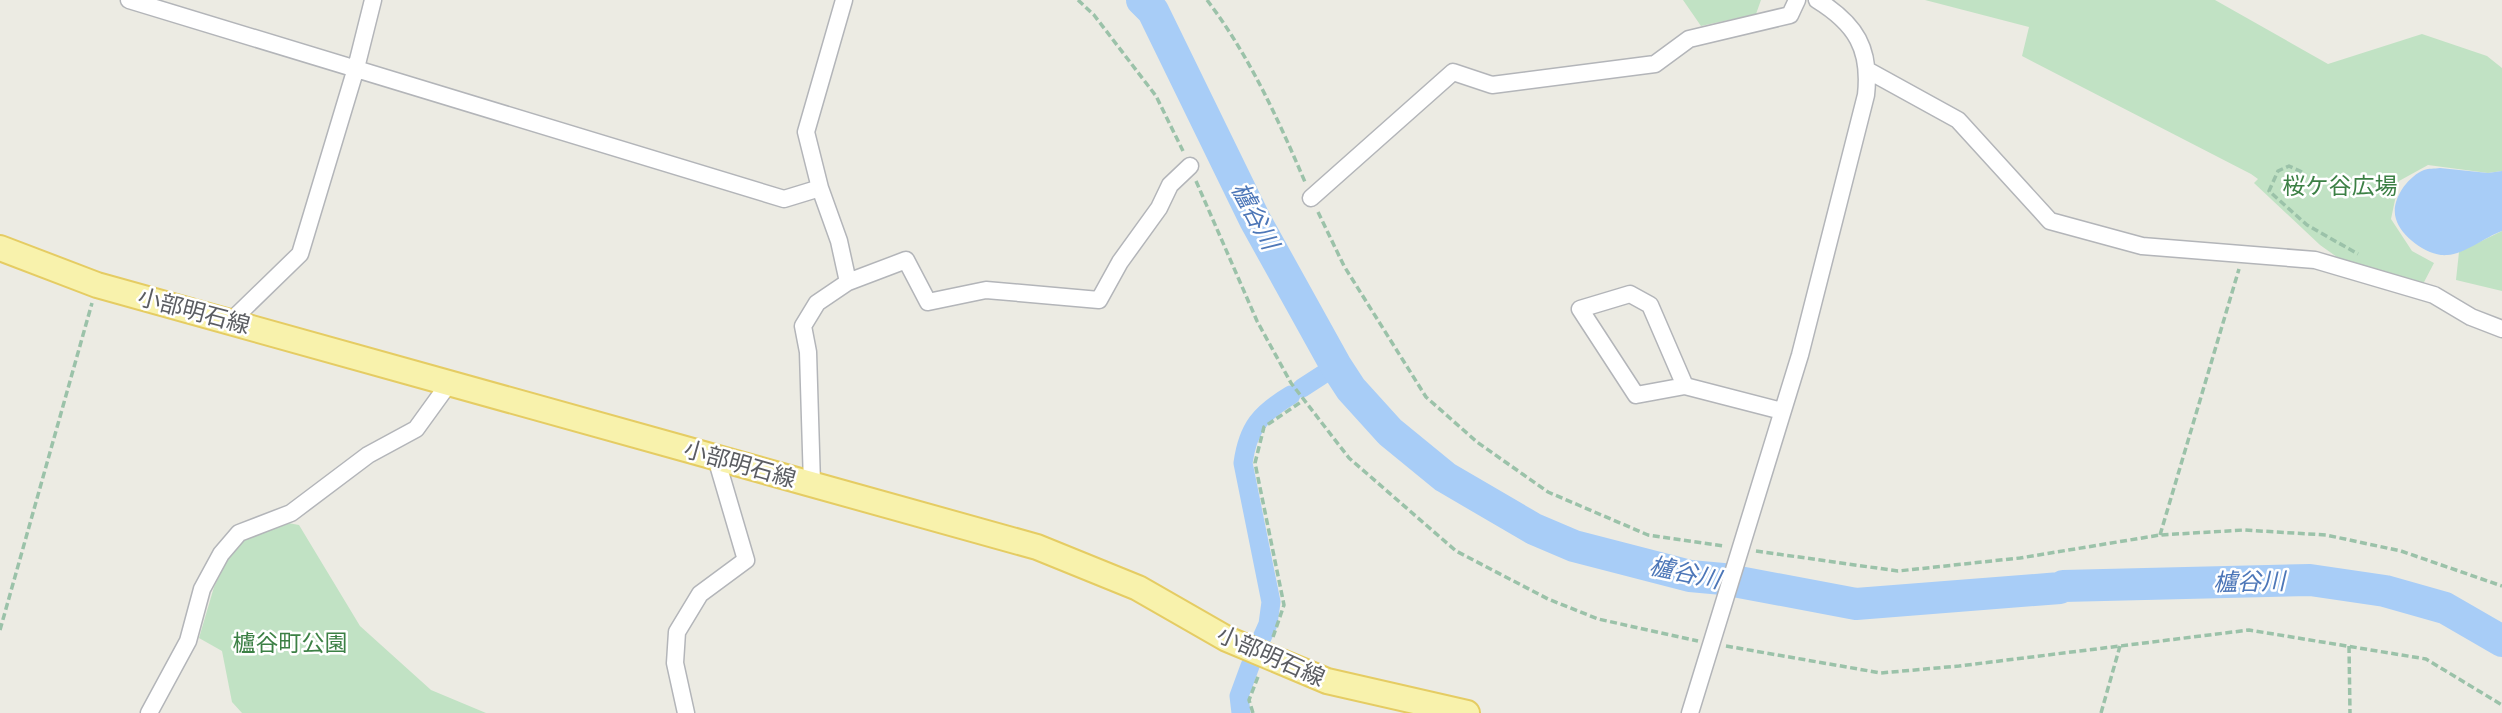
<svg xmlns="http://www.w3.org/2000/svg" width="2502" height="713" viewBox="0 0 2502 713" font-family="'Roboto Condensed','Noto Sans JP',sans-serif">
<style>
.green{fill:#c1e2c4}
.water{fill:#a8cdf7}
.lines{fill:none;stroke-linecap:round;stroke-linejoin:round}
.canal{stroke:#a8cdf7;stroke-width:19}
.river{stroke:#a8cdf7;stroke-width:32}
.minor-casing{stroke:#b3b5b9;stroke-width:19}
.primary-casing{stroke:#e5cc63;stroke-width:28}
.path{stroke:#9bc2a9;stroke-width:3.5;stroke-dasharray:7 3.5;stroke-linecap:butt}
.minor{stroke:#fff;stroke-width:16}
.primary{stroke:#f8f2ac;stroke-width:24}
.labels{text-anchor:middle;stroke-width:5;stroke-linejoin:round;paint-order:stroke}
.park-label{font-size:23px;fill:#3c8045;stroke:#fff}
.street-label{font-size:23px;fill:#5b5d62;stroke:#fff}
.water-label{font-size:24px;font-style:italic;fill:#4d77b8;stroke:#fff}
</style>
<rect width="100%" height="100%" fill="#ecebe3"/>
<!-- green -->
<path class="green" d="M1683 0H1761L1756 14 1701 26Z
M1925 0H2215L2328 64 2422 34 2487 56 2502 68V171L2488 173 2428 165 2399 181 2391 219 2412 251 2434 263 2422 286 2344 262 2320 245 2254 183 2258 179 2251 174 2022 56 2029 27Z
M2502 231V291L2456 280 2459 252Z
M277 521 299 525 360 626 431 690 486 713H242L232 702 222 651 199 638 214 587 236 542Z"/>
<!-- water -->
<path class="water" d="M2440 168 2488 173 2502 171V231C2485 237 2465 254 2447 255 2429 257 2401 237 2396 219 2390 201 2407 177 2424 170 2429 168 2434 169 2440 168Z"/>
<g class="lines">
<!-- canal -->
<path class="canal" d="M1302 388 1336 366
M1260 642 1268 624 1271 602 1243 463C1248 427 1261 413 1291 395
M1241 713 1239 696 1250 666"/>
<!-- river -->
<path class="river" d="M1142 0 1153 11 1255 220 1336 366 1351 389 1390 432 1445 477 1534 529 1574 546 1690 576 1723 579 1856 604 2060 588 2063 586 2310 580 2385 591 2445 608 2502 641"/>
<!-- minor casing -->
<g class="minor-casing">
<path id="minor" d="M129 0 784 199 820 188
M1869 71 1958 120 2050 221 2142 246 2315 260 2434 295 2471 317 2502 329
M1311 198 1453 72 1492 85 1655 64 1689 39 1790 15 1797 0
M848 282 906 260 928 302 986 290 1099 300 1120 262 1159 208 1170 185 1190 166
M231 321 300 254 356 68 373 0
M1685 386 1650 305 1630 294 1580 309 1636 395 1685 386 1782 411
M812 484 808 352 803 326 817 303 848 282 839 241 820 188 806 132 844 0
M149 713 188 641 202 589 221 554 239 533 291 513 368 455 416 429 450 382
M686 713 675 663 677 632 700 594 746 560 716 458
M1690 713 1800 355 1866 95C1871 49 1856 24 1817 0"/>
</g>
<!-- primary casing -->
<g class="primary-casing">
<path id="primary" d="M0 248 97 285 1037 547 1138 588 1227 639 1327 681 1467 713"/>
</g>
<!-- path -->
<path class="path" d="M1078 0 1094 15 1156 96 1183 151
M1207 0C1249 55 1278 119 1305 182
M2302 172 2289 166 2278 171 2269 191 2307 225 2358 254
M1196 181 1257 321 1291 383 1349 458 1456 551 1548 599 1598 619 1698 641
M1318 212 1344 266 1426 397 1477 442 1548 492 1648 535 1724 546
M2160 535 2239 269
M1756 551 1898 571 2020 558 2160 535 2244 530 2326 535 2401 551 2502 586
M0 630 92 303
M1273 637 1284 605 1255 463 1264 427 1304 400
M1726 646 1881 673 1959 666 2249 630 2426 659 2502 705
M2349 646 2350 713
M1253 713 1249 700 1259 674
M2101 713 2120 646"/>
<!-- minor -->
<use href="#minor" class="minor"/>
<!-- primary -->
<use href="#primary" class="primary"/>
</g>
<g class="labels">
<!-- park labels -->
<g class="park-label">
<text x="2340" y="194">桜ケ谷広場</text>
<text x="290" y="651">櫨谷町公園</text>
</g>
<!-- street labels -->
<g class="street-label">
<text transform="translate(194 311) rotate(15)" y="8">小部明石線</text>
<text transform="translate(740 464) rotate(16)" y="8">小部明石線</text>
<text transform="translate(1271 656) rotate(24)" y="8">小部明石線</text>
</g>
<!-- water labels -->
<g class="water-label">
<text transform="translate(1255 216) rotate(62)" y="8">櫨谷川</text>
<text transform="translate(1685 573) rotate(12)" y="8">櫨谷川</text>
<text transform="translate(2249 582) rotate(-1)" y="8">櫨谷川</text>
</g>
</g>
</svg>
